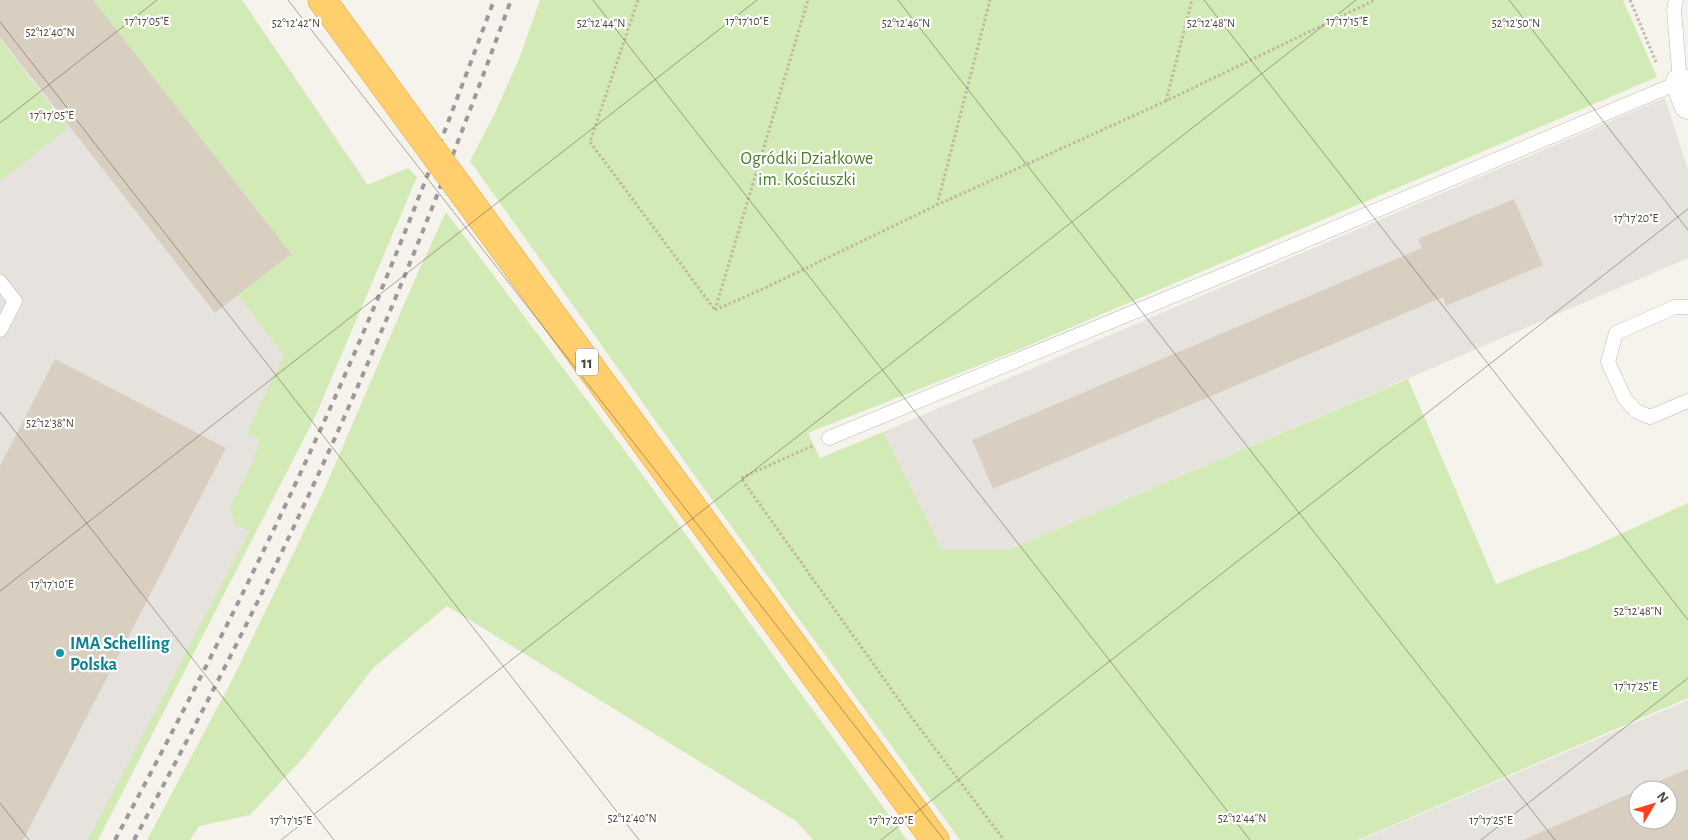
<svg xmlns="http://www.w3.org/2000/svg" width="1688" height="840" viewBox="0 0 1688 840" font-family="'Alegreya Sans',sans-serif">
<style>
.industrial{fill:#e6e2dd;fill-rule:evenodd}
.green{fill:#d2eab5}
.building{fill:#d8cfc1}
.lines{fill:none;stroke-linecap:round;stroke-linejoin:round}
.lane-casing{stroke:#c2bbae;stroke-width:15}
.street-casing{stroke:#c2bbae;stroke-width:29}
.highway-casing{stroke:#e0a43c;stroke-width:29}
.path{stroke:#c4b79f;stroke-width:3;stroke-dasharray:2.5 2.5;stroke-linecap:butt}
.lane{stroke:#fff;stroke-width:14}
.street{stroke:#fff;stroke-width:28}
.highway{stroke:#ffcf6e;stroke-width:28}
.rail{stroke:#9a9a9a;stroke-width:4;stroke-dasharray:6 6;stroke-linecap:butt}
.highway-bridge-casing{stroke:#e0a43c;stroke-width:29;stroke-linecap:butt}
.highway-bridge{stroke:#ffcf6e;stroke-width:28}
.ticks{fill:none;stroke:#4b4439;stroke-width:1;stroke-opacity:0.45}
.culture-dot{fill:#0f9aa8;stroke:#fff;stroke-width:2}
.labels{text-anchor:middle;stroke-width:4.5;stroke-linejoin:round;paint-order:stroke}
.shield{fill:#fff;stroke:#817c74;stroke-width:1}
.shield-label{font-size:16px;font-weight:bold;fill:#4b4439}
.park-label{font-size:18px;fill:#4a7f2a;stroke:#fff}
.culture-label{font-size:18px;font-weight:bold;fill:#0d838f;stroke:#fff;text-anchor:start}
.ticks-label{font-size:12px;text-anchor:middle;fill:#4b4439;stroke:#fff;stroke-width:4.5;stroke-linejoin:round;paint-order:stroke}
</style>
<rect width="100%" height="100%" fill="#f6f3ec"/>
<!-- industrial -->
<path class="industrial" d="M0 0H242L368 185 263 439 251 531 89 840H0Z
M1665 98 1688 170V258L1009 550H942L883 432Z
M1688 700V840H1360ZM1638 790H1668V820H1638Z"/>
<!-- green -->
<path class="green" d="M93 0H242L367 185 408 168 417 177 315 417 98 840H88L249 532 235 524 230 507 249 472 260 440 247 433 284 355 238 295 291 254Z
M540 0H1623L1657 77 1018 350 808 433 820 458 883 432 942 550H1009L1408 379 1496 584 1590 548 1688 503V698L1358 840H960L720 511 470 161 494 115 519 59Z
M0 40 68 128 0 181Z
M446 212 634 463 907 840H813L796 821 447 606 374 667 303 758 250 815 199 826 190 840H147L233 678 324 490 415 279Z"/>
<!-- building -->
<path class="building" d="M0 0H93L291 254 215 313 0 37Z
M1514 199 1543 265 1446 306 1443 297 993 489 972 440 1422 248 1418 239Z
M55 359 226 448 23 840H0V466Z
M1688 769V840H1523L1638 790V820H1668V790H1638Z"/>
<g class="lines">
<!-- lane casing -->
<g class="lane-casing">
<path id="lane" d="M0 282 15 301 0 330
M1688 307H1675L1616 333 1608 362 1625 399 1636 411 1650 417 1688 401
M829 438 1233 271 1680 82 1674 10 1676 0"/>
</g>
<!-- street casing -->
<g class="street-casing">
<path id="street" d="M1680 82 1688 105"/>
</g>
<!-- highway casing -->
<g class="highway-casing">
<path id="highway" d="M322 0 420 134
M464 194 935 840"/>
</g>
<!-- path -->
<path class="path" d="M638 0 590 142 715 310
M1630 0 1656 62
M1166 101 1192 0
M937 205 990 0
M715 310 767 287 937 205 1166 101 1375 0
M715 310 808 0
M812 446 741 478 909 714 1004 840"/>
<!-- lane -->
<use href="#lane" class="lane"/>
<!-- street -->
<use href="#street" class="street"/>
<!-- highway -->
<use href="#highway" class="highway"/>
<!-- rail -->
<path class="rail" d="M115 840C202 678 285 514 358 345 407 231 451 116 494 0
M134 840C219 683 300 522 370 358 421 240 467 120 511 0"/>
<!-- highway-bridge casing -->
<g class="highway-bridge-casing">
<path id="highway-bridge" d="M420 134 464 194"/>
</g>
<!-- highway-bridge -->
<use href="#highway-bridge" class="highway-bridge"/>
</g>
<!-- ticks -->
<path class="ticks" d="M288 0 944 840M593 0 1250 840M898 0 1555 840M1204 0 1688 620M1509 0 1688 230M0 22 639 840M0 123 157 0M0 412 334 840M0 591 757 0M0 803 29 840M281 840 1356 0M881 840 1688 209M1481 840 1688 678"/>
<!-- markers -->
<circle class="culture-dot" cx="60" cy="653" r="5"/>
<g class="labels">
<!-- shield labels -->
<rect class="shield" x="576" y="348.5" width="22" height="27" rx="4"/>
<g class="shield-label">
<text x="587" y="368">11</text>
</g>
<!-- park labels -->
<g class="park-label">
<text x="807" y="164">Ogródki Działkowe<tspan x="807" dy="21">im. Kościuszki</tspan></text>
</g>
<!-- culture labels -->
<g class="culture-label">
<text x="70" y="649">IMA Schelling<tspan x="70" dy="21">Polska</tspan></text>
</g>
</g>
<g class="ticks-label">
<text x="147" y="25">17°17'05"E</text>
<text x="747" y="25">17°17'10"E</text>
<text x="1347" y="25">17°17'15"E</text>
<text x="296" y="27">52°12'42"N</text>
<text x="906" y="27">52°12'46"N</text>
<text x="1516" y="27">52°12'50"N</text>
<text x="601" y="27">52°12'44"N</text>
<text x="1211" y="27">52°12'48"N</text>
<text x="50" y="36">52°12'40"N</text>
<text x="52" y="119">17°17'05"E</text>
<text x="1636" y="222">17°17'20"E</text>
<text x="50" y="427">52°12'38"N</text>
<text x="52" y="588">17°17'10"E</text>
<text x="1638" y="615">52°12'48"N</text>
<text x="1636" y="690">17°17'25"E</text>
<text x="632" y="822">52°12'40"N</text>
<text x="1242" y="822">52°12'44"N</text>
<text x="291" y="824">17°17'15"E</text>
<text x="891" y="824">17°17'20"E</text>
<text x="1491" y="824">17°17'25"E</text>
</g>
<!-- north arrow -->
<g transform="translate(1653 805) rotate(52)"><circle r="24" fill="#ffffff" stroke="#b7b4b0"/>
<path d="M0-4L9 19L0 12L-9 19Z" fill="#fc3f1d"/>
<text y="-8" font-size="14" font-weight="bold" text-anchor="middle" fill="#4b4439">N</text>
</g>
</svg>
